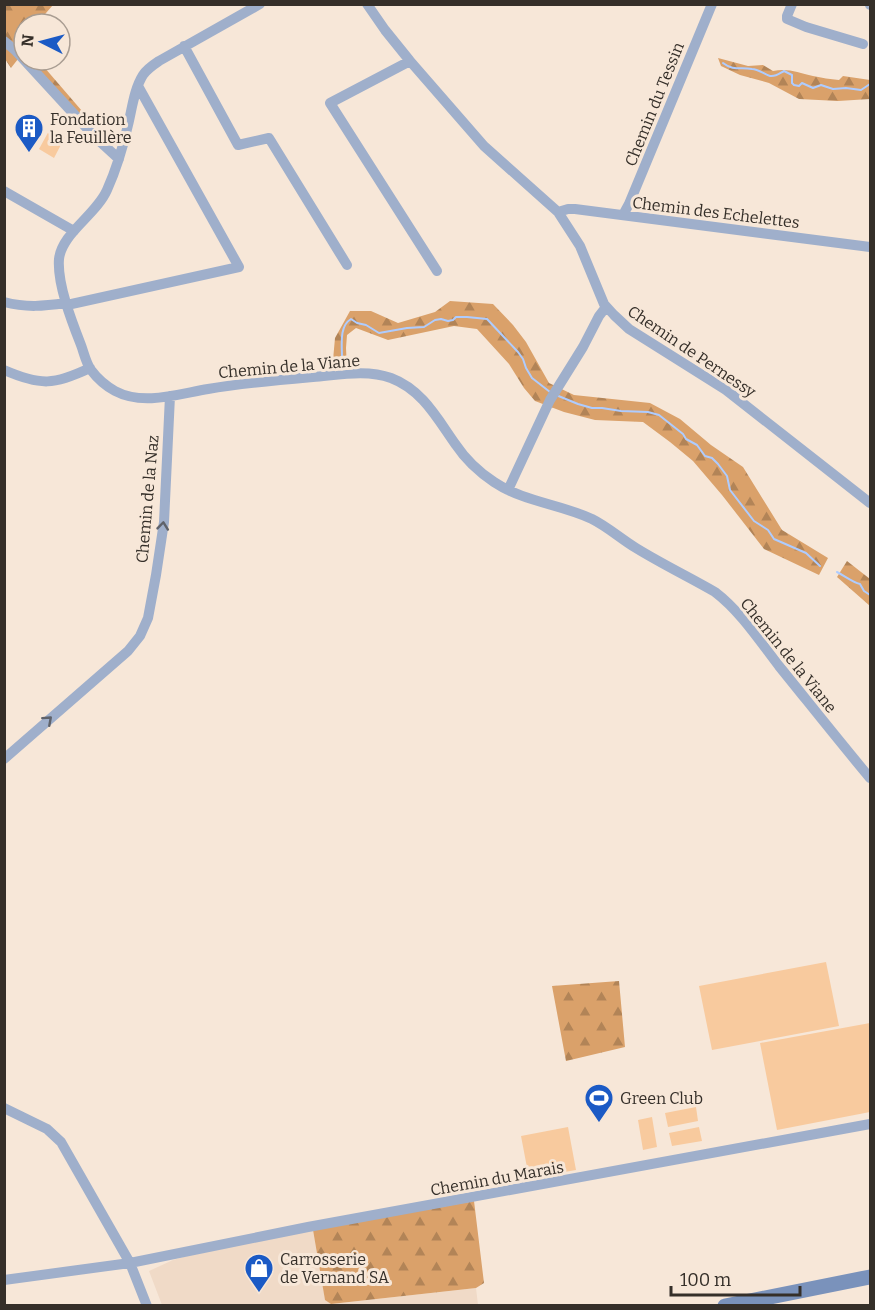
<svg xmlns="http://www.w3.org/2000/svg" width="875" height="1310" viewBox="0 0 875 1310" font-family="Bitter,serif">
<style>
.built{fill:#f0dac7}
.forest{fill:url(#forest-firs)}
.green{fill:#f8ca9e}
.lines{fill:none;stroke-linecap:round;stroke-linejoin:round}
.stream{stroke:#aeccff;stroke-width:2}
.street{stroke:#9fafcb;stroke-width:10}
.secondary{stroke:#7a92bb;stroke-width:15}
.oneway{stroke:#5f626a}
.labels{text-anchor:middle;stroke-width:6;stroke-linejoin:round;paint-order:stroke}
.street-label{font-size:16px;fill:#352f29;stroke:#f7e7d8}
.poi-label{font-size:16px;fill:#352f29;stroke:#f7e7d8;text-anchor:start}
</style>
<defs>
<pattern id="forest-firs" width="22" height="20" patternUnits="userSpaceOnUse" patternTransform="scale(1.5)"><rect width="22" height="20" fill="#daa16a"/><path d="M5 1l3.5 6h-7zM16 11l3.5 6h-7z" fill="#b28457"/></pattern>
</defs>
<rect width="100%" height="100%" fill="#f7e7d8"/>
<!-- built -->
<path class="built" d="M313 1230 325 1299 331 1304 476 1288 478 1305H162L149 1271 173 1260 209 1250Z"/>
<!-- forest -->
<path class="forest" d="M4 5H53L39 21 42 24H24V60H38L82 111 73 118 18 59 11 68 5 59Z
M718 58 748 66 763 65 773 71C789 68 798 73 813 76 822 78 830 79 839 80L843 76 870 80V99L838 101 799 99 769 83 740 75 721 66Z
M450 301 493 304 513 325 526 342 549 383 574 395 650 403 680 419 711 445 743 467 782 530 828 558 819 575 764 549 722 495 693 461 670 442 643 422 595 420 564 412 535 401 524 388 509 364 477 329 454 326 388 340 356 328 347 335 346 348 347 369 332 371 335 338 350 311H371L398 323 435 312Z
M847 561 870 579V606L837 577Z
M619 981 625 1047 566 1061 552 986Z
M474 1201 484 1283 476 1288 331 1304 325 1300 313 1230Z"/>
<!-- green -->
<path class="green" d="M50 129 65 137 54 158 39 149Z
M826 962 839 1026 712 1050 699 986Z
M870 1023V1112L777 1130 760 1043Z
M696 1107 698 1121 668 1127 665 1113Z
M652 1117 657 1147 643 1150 638 1120Z
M568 1127 576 1170 529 1178 521 1136Z
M699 1127 702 1141 672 1146 669 1133Z"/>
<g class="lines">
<!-- stream -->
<path class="stream" d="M723 63C733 71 741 67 752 69 758 69 764 74 770 76 776 77 780 73 784 71L792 75V83L794 85 799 86 802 83 813 88 821 85 833 89 846 88 861 90 870 84
M342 357C342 345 339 326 351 319L357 323 366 325 379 333 407 328 424 327 435 320 441 319 448 321 453 320 456 317H467L487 319 518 352 523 359 526 368 532 378 550 392
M556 395 578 404 592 408H602L621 411 648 412 659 415 683 434 686 439 697 445 705 456 712 458 718 464 727 476 730 490 754 521 768 530 774 539 806 553 820 566
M837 572C845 576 852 582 860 584L864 591 870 595"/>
<!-- street -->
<path class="street" d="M260 4 159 61C153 65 147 69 143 75 134 89 132 109 128 125 123 147 116 170 107 190 96 215 62 233 59 259 57 284 72 322 81 345 84 353 86 363 91 370 97 378 106 386 115 391 143 406 178 394 208 389 242 383 278 380 313 377 338 375 367 369 391 378 423 390 438 420 456 445 466 460 479 472 494 482 524 502 560 504 592 519 608 527 621 539 636 548 662 564 689 577 715 592 740 611 759 640 779 666 809 703 839 741 870 778
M367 4 385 30 410 61 484 146 558 212 580 246 604 304 614 315 629 329 726 390 870 503
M792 4 787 16V19L806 27 863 44
M870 4V5
M4 41 16 51 95 137 119 159
M184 46 238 145 269 138 347 265
M410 61 330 103 437 271
M4 191 74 231
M558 212 568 209H575L870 247
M623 215 629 204 712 4
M4 302C27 308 44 306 66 303
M67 305 239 267 138 86
M4 370C41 386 54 385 90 368
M508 490 550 400 583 347 599 316 606 307
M4 759 128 651 140 636 148 618 156 575 164 522 170 396
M4 1108 47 1129 61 1142 130 1263 147 1306
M4 1280 130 1263 308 1227 870 1124"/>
<!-- secondary -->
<path class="secondary" d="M725 1306 870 1277"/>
</g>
<!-- one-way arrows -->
<defs><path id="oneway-chevron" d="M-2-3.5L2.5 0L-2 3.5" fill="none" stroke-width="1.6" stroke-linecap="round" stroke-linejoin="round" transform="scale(1.5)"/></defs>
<g class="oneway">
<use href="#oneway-chevron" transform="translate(163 526) rotate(-84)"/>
<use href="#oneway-chevron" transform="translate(48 720) rotate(-42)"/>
</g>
<!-- icons -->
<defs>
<g id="building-pin" transform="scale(1.5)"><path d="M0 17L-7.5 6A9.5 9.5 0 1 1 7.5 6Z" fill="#1b5ac5" stroke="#f7e7d8"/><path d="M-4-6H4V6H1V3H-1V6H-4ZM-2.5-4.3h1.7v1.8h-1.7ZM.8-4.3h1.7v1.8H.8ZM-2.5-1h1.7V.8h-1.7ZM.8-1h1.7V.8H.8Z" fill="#fff"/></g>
<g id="stadium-pin" transform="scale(1.5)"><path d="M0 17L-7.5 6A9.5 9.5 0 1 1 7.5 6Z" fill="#1b5ac5" stroke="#f7e7d8"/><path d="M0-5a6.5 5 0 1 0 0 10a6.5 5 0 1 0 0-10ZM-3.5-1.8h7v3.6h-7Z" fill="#fff"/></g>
<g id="shop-pin" transform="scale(1.5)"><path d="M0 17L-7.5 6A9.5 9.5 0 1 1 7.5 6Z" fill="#1b5ac5" stroke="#f7e7d8"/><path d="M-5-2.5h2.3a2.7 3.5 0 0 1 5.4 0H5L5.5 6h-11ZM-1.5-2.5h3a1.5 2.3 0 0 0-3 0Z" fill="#fff"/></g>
</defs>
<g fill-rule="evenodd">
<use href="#building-pin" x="29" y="128"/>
<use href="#stadium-pin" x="599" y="1098"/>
<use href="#shop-pin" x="259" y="1268"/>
</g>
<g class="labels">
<!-- street labels -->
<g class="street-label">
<text transform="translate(654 104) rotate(-68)" y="6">Chemin du Tessin</text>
<text transform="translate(716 212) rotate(7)" y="6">Chemin des Echelettes</text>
<text transform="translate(692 351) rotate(34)" y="6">Chemin de Pernessy</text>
<text transform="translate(289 366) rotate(-5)" y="6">Chemin de la Viane</text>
<text transform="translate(147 499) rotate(-85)" y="6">Chemin de la Naz</text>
<text transform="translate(789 655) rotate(51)" y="6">Chemin de la Viane</text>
<text transform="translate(497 1178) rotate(-10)" y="6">Chemin du Marais</text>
</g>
<!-- poi labels -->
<g class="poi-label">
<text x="50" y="125">Fondation<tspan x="50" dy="18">la Feuillère</tspan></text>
<text x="620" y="1104">Green Club</text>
<text x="280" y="1265">Carrosserie<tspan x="280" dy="18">de Vernand SA</tspan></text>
</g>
</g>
<!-- border -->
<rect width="875" height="1310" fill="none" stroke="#352f29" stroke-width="12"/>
<!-- north arrow -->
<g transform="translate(42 42) rotate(276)"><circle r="28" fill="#f7e7d8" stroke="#a99d92" stroke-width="1.5"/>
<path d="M0-4.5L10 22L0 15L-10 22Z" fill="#1b5ac5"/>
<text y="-9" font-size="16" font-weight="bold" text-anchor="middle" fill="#352f29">N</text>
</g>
<!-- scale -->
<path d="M671 1286v9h129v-9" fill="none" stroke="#352f29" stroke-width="3"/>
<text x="680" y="1286" font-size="18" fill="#352f29" stroke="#f7e7d8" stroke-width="4.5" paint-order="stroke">100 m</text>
</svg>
